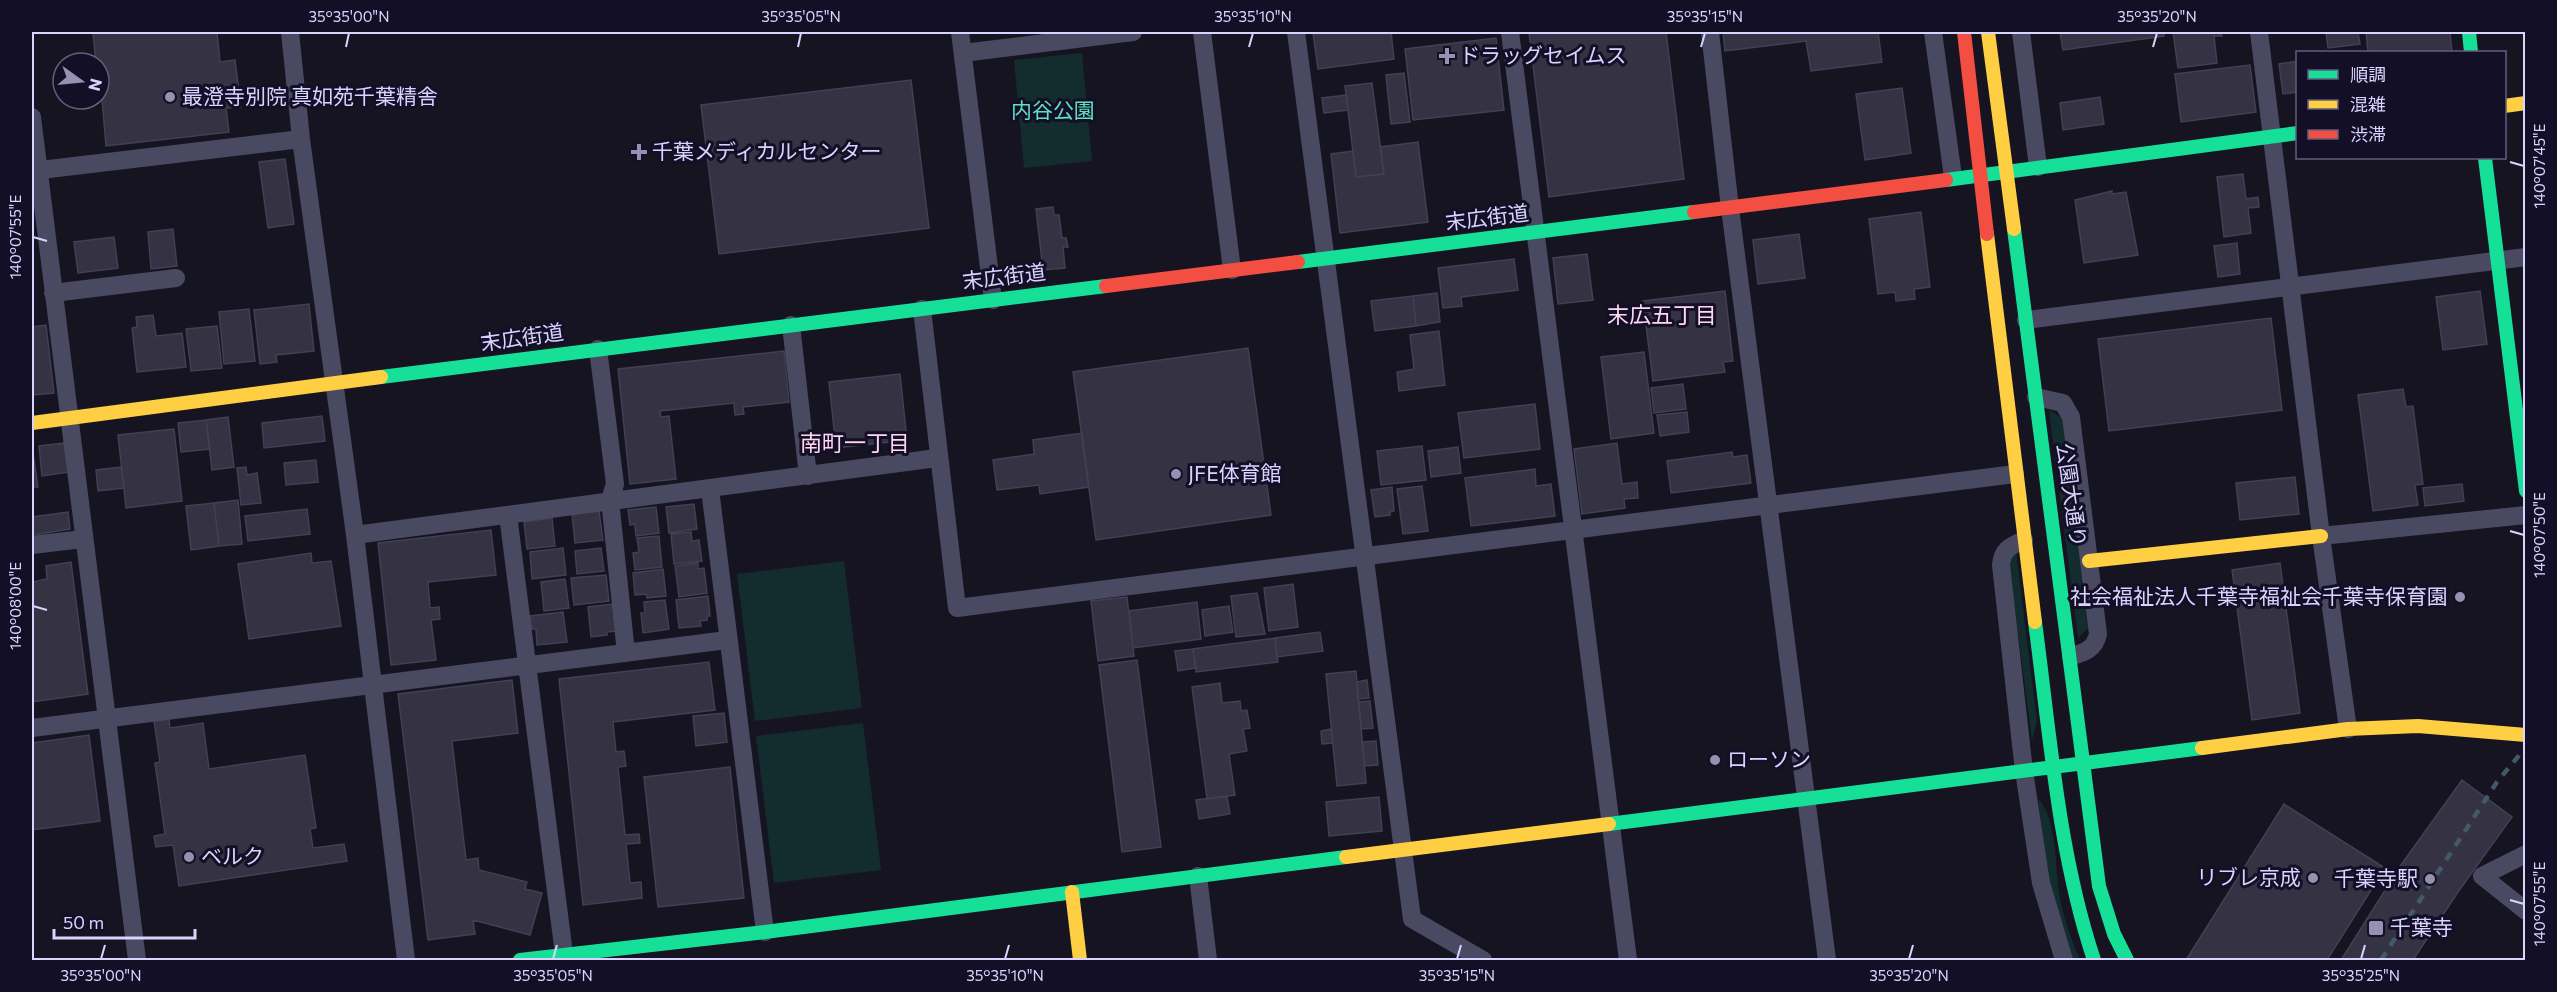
<svg xmlns="http://www.w3.org/2000/svg" width="2557" height="992" viewBox="0 0 2557 992" font-family="Commissioner,'Noto Sans JP',sans-serif">
<style>
.green{fill:#132c2d}
.building{fill:#343243;stroke:#433f54;stroke-width:1.5}
.lines{fill:none;stroke-linecap:round;stroke-linejoin:round}
.street{stroke:#4a4962;stroke-width:18}
.fast{stroke:#16e098;stroke-width:14}
.slow{stroke:#ffcf43;stroke-width:14}
.jam{stroke:#f24e42;stroke-width:14}
.rail{stroke:#43596b;stroke-width:4.5;stroke-dasharray:9 8;stroke-linecap:butt}
.ticks{fill:none;stroke:#d9d4ff;stroke-width:2}
.poi-dot{fill:#9591b1;stroke:#130f26;stroke-width:2}
.labels{text-anchor:middle;stroke-width:6;stroke-linejoin:round;paint-order:stroke}
.poi-label{font-size:21px;fill:#d9d4ff;stroke:#130f26;text-anchor:start}
.park-label{font-size:21px;fill:#5fe0c0;stroke:#130f26}
.street-label{font-size:21px;fill:#d9d4ff;stroke:#130f26}
.neighbourhood-label{font-size:22px;fill:#ffd6f0;stroke:#130f26}
.neatline{fill:none;stroke:#d9d4ff;stroke-width:2}
.ticks-label{font-size:15px;text-anchor:middle;fill:#d9d4ff}
</style>
<rect width="100%" height="100%" fill="#161421"/>
<!-- green -->
<path class="green" d="M1082 53 1092 161 1024 168 1014 60Z
M2049 410 2062 418 2088 628 2078 638Z
M2016 551 2037 721 2032 740 2008 559Z
M844 561 862 708 755 721 737 574Z
M863 723 881 870 774 883 756 736Z
M2038 798C2059 822 2054 867 2060 898 2064 920 2072 940 2080 960H2072L2047 874Z"/>
<!-- building -->
<path class="building" d="M217 32 220 62 235 60 241 107 226 108 229 132 106 146 99 63H96L93 33Z
M1322 32H1391L1394 59 1318 69 1313 33Z
M1529 32H1666L1684 179 1549 197Z
M1723 32H1878L1882 62 1811 71 1806 41 1725 51Z
M2060 32H2163L2164 36 2063 50Z
M2173 32H2221L2222 36H2214L2217 63 2178 68Z
M2326 32H2358L2360 44 2328 48Z
M2366 32H2450L2452 52H2368Z
M1496 38 1504 110 1413 120 1405 49Z
M2298 61V92L2283 94 2279 64Z
M2250 65 2256 112 2181 122 2175 74Z
M1404 73 1410 122 1391 124 1386 75Z
M911 80 929 228 719 254 701 105Z
M1372 83 1384 174 1356 177 1345 86Z
M1902 88 1911 153 1865 160 1856 94Z
M1346 95 1348 110 1324 113 1322 98Z
M2100 97 2104 124 2063 130 2060 103Z
M1418 142 1428 222 1340 233 1331 154 1353 151 1356 177 1384 174 1380 147Z
M285 159 294 224 268 228 259 162Z
M2243 174 2246 199 2258 197 2259 207 2248 208 2251 233 2224 237 2217 177Z
M2112 191V194L2126 192 2138 255 2084 263 2075 200Z
M1053 207 1054 215H1059L1062 238H1066L1068 247H1063L1065 268 1043 270 1036 209Z
M1921 212 1930 287 1914 289 1915 299 1896 301 1895 292 1878 294 1869 219Z
M173 229 177 266 151 269 148 232Z
M1799 234 1805 278 1758 284 1753 240Z
M114 237 118 268 78 273 74 242Z
M2237 243 2240 274 2218 277 2214 246Z
M1587 254 1593 300 1558 304 1553 258Z
M1514 259 1518 290 1461 297 1462 306 1443 308 1438 268Z
M1725 291 1733 361 1723 362 1725 372 1653 381 1643 301Z
M2480 291 2487 344 2443 350 2436 297Z
M1437 293 1440 322 1416 326 1413 296Z
M1413 296 1416 326 1375 331 1371 301Z
M309 304 314 351 276 355 277 362 260 364 254 310Z
M249 309 255 361 224 364 219 312Z
M153 315 156 336 182 333 186 367 137 372 132 328 137 327 136 317Z
M2271 318 2282 410 2109 431 2098 339Z
M46 325 54 393 32 395V327Z
M217 326 222 368 191 371 186 329Z
M1439 331 1445 385 1399 391 1397 372 1414 369 1410 335Z
M1248 348 1271 515 1096 540 1073 372Z
M784 351 789 402 743 407 744 414 735 415 734 403 660 411 661 417 669 416 676 479 630 484 618 369Z
M1644 352 1654 433 1611 439 1601 357Z
M900 374 907 440 836 448 829 382Z
M1683 384 1686 409 1654 413 1651 388Z
M2403 389 2406 407 2413 406 2423 484 2415 485 2418 505 2373 511 2358 395Z
M1535 404 1540 449 1464 458 1458 413Z
M1687 412 1689 432 1660 436 1657 415Z
M322 416 325 441 264 448 262 423Z
M228 417 234 467 212 470 206 420Z
M206 420 210 449 181 452 178 423Z
M174 429 182 501 126 508 118 435Z
M1082 433 1089 487 1040 494 1039 485 997 490 993 460 1034 454 1033 440Z
M64 443 68 472 42 476 39 446Z
M1617 443 1622 484 1637 482 1638 498 1624 499 1625 508 1582 514 1574 449Z
M32 446 38 487H32Z
M1422 446 1426 480 1381 485 1377 451Z
M1458 447 1461 473 1431 477 1428 451Z
M1732 452 1733 457 1747 455 1751 483 1671 493 1667 461Z
M316 460 318 482 286 485 284 463Z
M121 467 124 488 98 491 96 470Z
M246 467 247 475 257 473 261 503 241 505 237 468Z
M1535 469 1536 486 1551 484 1555 516 1471 526 1465 478Z
M2295 477 2299 514 2240 520 2236 483Z
M2462 484 2464 501 2425 506 2423 488Z
M1422 486 1428 531 1403 534 1397 489Z
M1392 487 1394 511 1390 512V515L1375 517 1371 490Z
M238 500 242 544 219 546 214 503Z
M214 503 219 546 191 550 186 506Z
M694 504 697 529 669 533 666 507Z
M656 507 659 533 636 536 635 524 630 525 628 510Z
M307 509 310 534 248 541 245 516Z
M599 511 603 540 575 543 572 514Z
M68 512 70 529 32 535V517Z
M552 518 555 546 527 549 524 522Z
M491 530 496 575 428 582 430 608 439 607 440 619 431 620 436 660 391 665 378 543Z
M691 532 692 541 699 540 702 561 674 564 671 534Z
M659 536 662 567 635 570 633 553 639 552 637 538Z
M563 548 566 575 532 579 530 552Z
M601 548 604 571 577 574 575 551Z
M311 553 312 563 331 561 341 626 249 639 238 564Z
M71 562 88 694 32 702V582L47 579 46 566Z
M698 563V569L704 568 707 593 679 597 675 566Z
M2280 563 2300 713 2252 720 2232 570Z
M663 569 666 596 647 598 646 594 635 595 633 573Z
M606 575 609 601 574 605 571 578Z
M565 579 569 608 544 611 541 582Z
M1293 584 1298 627 1269 631 1264 588Z
M1257 593 1265 634 1236 637 1231 596Z
M708 596 710 616H707V620L700 621 701 626 679 628 676 600Z
M1127 597 1134 656 1098 661 1091 601Z
M665 600 669 629 643 633 641 613H645L644 602Z
M1197 602 1201 639 1133 648 1129 611Z
M613 604 616 631 607 632V635L591 637 588 607Z
M1229 606 1233 632 1205 636 1202 610Z
M563 612 567 642 537 645 536 629H532L530 616Z
M1320 632 1323 651 1277 657 1275 638Z
M1275 638 1278 662 1196 672 1193 649Z
M1193 649 1196 668 1178 671 1175 651Z
M1137 660 1161 847 1122 852 1099 665Z
M709 662 715 710 613 722 616 752 624 751 626 766 618 767 625 835 639 834 640 843 626 844 630 883 641 882 642 898 583 905 559 679Z
M1356 671 1366 783 1337 786 1326 674Z
M512 680 518 733 452 741 466 860 478 858 479 870 527 882 525 889 542 893 530 935 473 920 475 934 428 940 398 694Z
M1367 680 1369 698 1358 699 1357 682Z
M1220 683 1222 703 1240 701 1241 711 1247 710 1250 728 1243 729 1247 751 1229 754 1235 795 1207 799 1192 687Z
M1370 701 1373 728 1361 729 1359 702Z
M724 713 727 742 696 746 693 716Z
M169 719 170 728 203 723 209 769 305 755 316 828 310 829 313 848 344 844 347 861 179 886 173 845 156 847 154 836 165 834 155 763 160 762 154 721Z
M1331 729 1333 743 1322 744 1321 731Z
M89 735 100 821 32 830V743Z
M1376 741 1378 765 1365 766 1362 742Z
M730 767 744 898 658 907 644 777Z
M2462 780 2512 817 2458 892 2413 960H2341L2401 865Z
M1227 796 1230 814 1199 819 1196 800Z
M1379 797 1382 831 1329 836 1326 802Z
M2284 804 2385 868 2327 960H2186Z"/>
<g class="lines">
<!-- street -->
<path class="street" d="M290 32 301 139 355 535 406 960
M960 32 993 300
M1202 32 1232 270
M1296 32 1412 919 1483 960
M1510 32 1628 960
M1710 32 1730 208 1827 960
M1933 32 1953 177
M2021 32 2038 167
M2259 32 2321 536 2348 729
M963 53 1133 32
M32 117 137 960
M32 171 301 139
M53 293 176 278
M922 309 957 608 2015 474
M2026 320 2526 257
M791 325 808 476
M598 349 615 484 610 500 626 653
M2036 397 2063 403 2071 417 2098 634C2095 649 2084 653 2071 656
M710 489 765 932
M508 515 564 954
M355 535 937 458
M2321 536 2526 515
M2024 540C2011 546 2002 549 2001 565L2024 771 2041 883 2064 960
M32 545 83 539
M32 728 727 640
M2526 854 2482 876 2526 911
M1198 876 1208 960"/>
<!-- fast -->
<path class="fast" d="M2469 32 2471 52
M2485 158 2526 491
M1946 180 2298 133
M2014 229 2099 886 2114 934 2127 960
M1298 262 1694 212
M381 377 1106 286
M2035 622C2050 734 2058 852 2094 960
M1609 824 2202 748
M520 960 765 932 1346 857"/>
<!-- slow -->
<path class="slow" d="M1988 32 2014 229
M2504 106 2526 103
M1987 234 2035 622
M32 423 381 377
M2089 561 2321 536
M2202 748 2348 729 2418 726 2526 735
M1346 857 1609 824
M1072 892 1080 960"/>
<!-- jam -->
<path class="jam" d="M1964 32 1987 234
M1694 212 1946 180
M1106 286 1298 262"/>
<!-- rail -->
<path class="rail" d="M2381 960 2497 782 2526 747"/>
</g>
<!-- ticks -->
<path class="ticks" d="M346 47 349 33M798 47 801 33M1249 47 1253 33M1701 47 1705 33M2153 47 2157 33M2510 162 2524 166M33 237 47 241M2510 531 2524 535M33 606 47 610M2510 900 2524 904M101 959 105 945M553 959 557 945M1005 959 1009 945M1457 959 1461 945M1909 959 1913 945M2361 959 2365 945"/>
<!-- markers -->
<g class="poi-dot">
<path d="M1444 47h6v6h6v6h-6v6h-6v-6h-6v-6h6z"/>
<circle cx="170" cy="97" r="6"/>
<path d="M636 143h6v6h6v6h-6v6h-6v-6h-6v-6h6z"/>
<circle cx="1176" cy="474" r="6"/>
<circle cx="2460" cy="597" r="6"/>
<circle cx="1715" cy="760" r="6"/>
<circle cx="189" cy="857" r="6"/>
<circle cx="2313" cy="878" r="6"/>
<circle cx="2430" cy="879" r="6"/>
<rect x="2368" y="920" width="16" height="16" rx="3"/>
</g>
<g class="labels">
<!-- poi labels -->
<g class="poi-label">
<text x="1459" y="63">ドラッグセイムス</text>
<text x="182" y="104">最澄寺別院 真如苑千葉精舎</text>
<text x="652" y="159">千葉メディカルセンター</text>
<text x="1188" y="481">JFE体育館</text>
<text x="2448" y="604" text-anchor="end">社会福祉法人千葉寺福祉会千葉寺保育園</text>
<text x="1727" y="767">ローソン</text>
<text x="201" y="864">ベルク</text>
<text x="2301" y="885" text-anchor="end">リブレ京成</text>
<text x="2418" y="886" text-anchor="end">千葉寺駅</text>
<text x="2390" y="935">千葉寺</text>
</g>
<!-- park labels -->
<g class="park-label">
<text x="1053" y="118">内谷公園</text>
</g>
<!-- street labels -->
<g class="street-label">
<text transform="translate(1487 218) rotate(-7)" y="7">末広街道</text>
<text transform="translate(1004 277) rotate(-7)" y="7">末広街道</text>
<text transform="translate(522 338) rotate(-8)" y="7">末広街道</text>
<text transform="translate(2071 495) rotate(82)" y="7">公園大通り</text>
</g>
<!-- neighbourhood labels -->
<g class="neighbourhood-label">
<text x="1662" y="323">末広五丁目</text>
<text x="855" y="451">南町一丁目</text>
</g>
</g>
<!-- border -->
<rect width="2557" height="992" fill="none" stroke="#130f26" stroke-width="66"/>
<!-- legend -->
<rect x="2296" y="51" width="210" height="108" fill="#130f26" stroke="#625e7d" stroke-width="1.5"/>
<rect x="2308" y="70" width="30" height="9" fill="#16e098" stroke="#625e7d" stroke-width="1.5"/>
<text x="2350" y="81" font-size="18" fill="#d9d4ff">順調</text>
<rect x="2308" y="100" width="30" height="9" fill="#ffcf43" stroke="#625e7d" stroke-width="1.5"/>
<text x="2350" y="111" font-size="18" fill="#d9d4ff">混雑</text>
<rect x="2308" y="130" width="30" height="9" fill="#f24e42" stroke="#625e7d" stroke-width="1.5"/>
<text x="2350" y="141" font-size="18" fill="#d9d4ff">渋滞</text>
<!-- north arrow -->
<g transform="translate(81 81) rotate(105)"><circle r="28" fill="#130f26" stroke="#625e7d" stroke-width="1.5"/>
<path d="M0-4.5L10 22L0 15L-10 22Z" fill="#9591b1"/>
<text y="-9" font-size="16" font-weight="bold" text-anchor="middle" fill="#d9d4ff">N</text>
</g>
<!-- scale -->
<path d="M54 929v9h141v-9" fill="none" stroke="#d9d4ff" stroke-width="3"/>
<text x="63" y="929" font-size="18" fill="#d9d4ff" stroke="#130f26" stroke-width="4.5" paint-order="stroke">50 m</text>
<rect x="33" y="33" width="2491" height="926" class="neatline"/>
<g class="ticks-label">
<text x="349" y="22">35°35'00"N</text>
<text x="801" y="22">35°35'05"N</text>
<text x="1253" y="22">35°35'10"N</text>
<text x="1705" y="22">35°35'15"N</text>
<text x="2157" y="22">35°35'20"N</text>
<text transform="translate(2540 166) rotate(-90)" y="5">140°07'45"E</text>
<text transform="translate(16 237) rotate(-90)" y="5">140°07'55"E</text>
<text transform="translate(2540 535) rotate(-90)" y="5">140°07'50"E</text>
<text transform="translate(16 606) rotate(-90)" y="5">140°08'00"E</text>
<text transform="translate(2540 904) rotate(-90)" y="5">140°07'55"E</text>
<text x="101" y="981">35°35'00"N</text>
<text x="553" y="981">35°35'05"N</text>
<text x="1005" y="981">35°35'10"N</text>
<text x="1457" y="981">35°35'15"N</text>
<text x="1909" y="981">35°35'20"N</text>
<text x="2361" y="981">35°35'25"N</text>
</g>
</svg>
